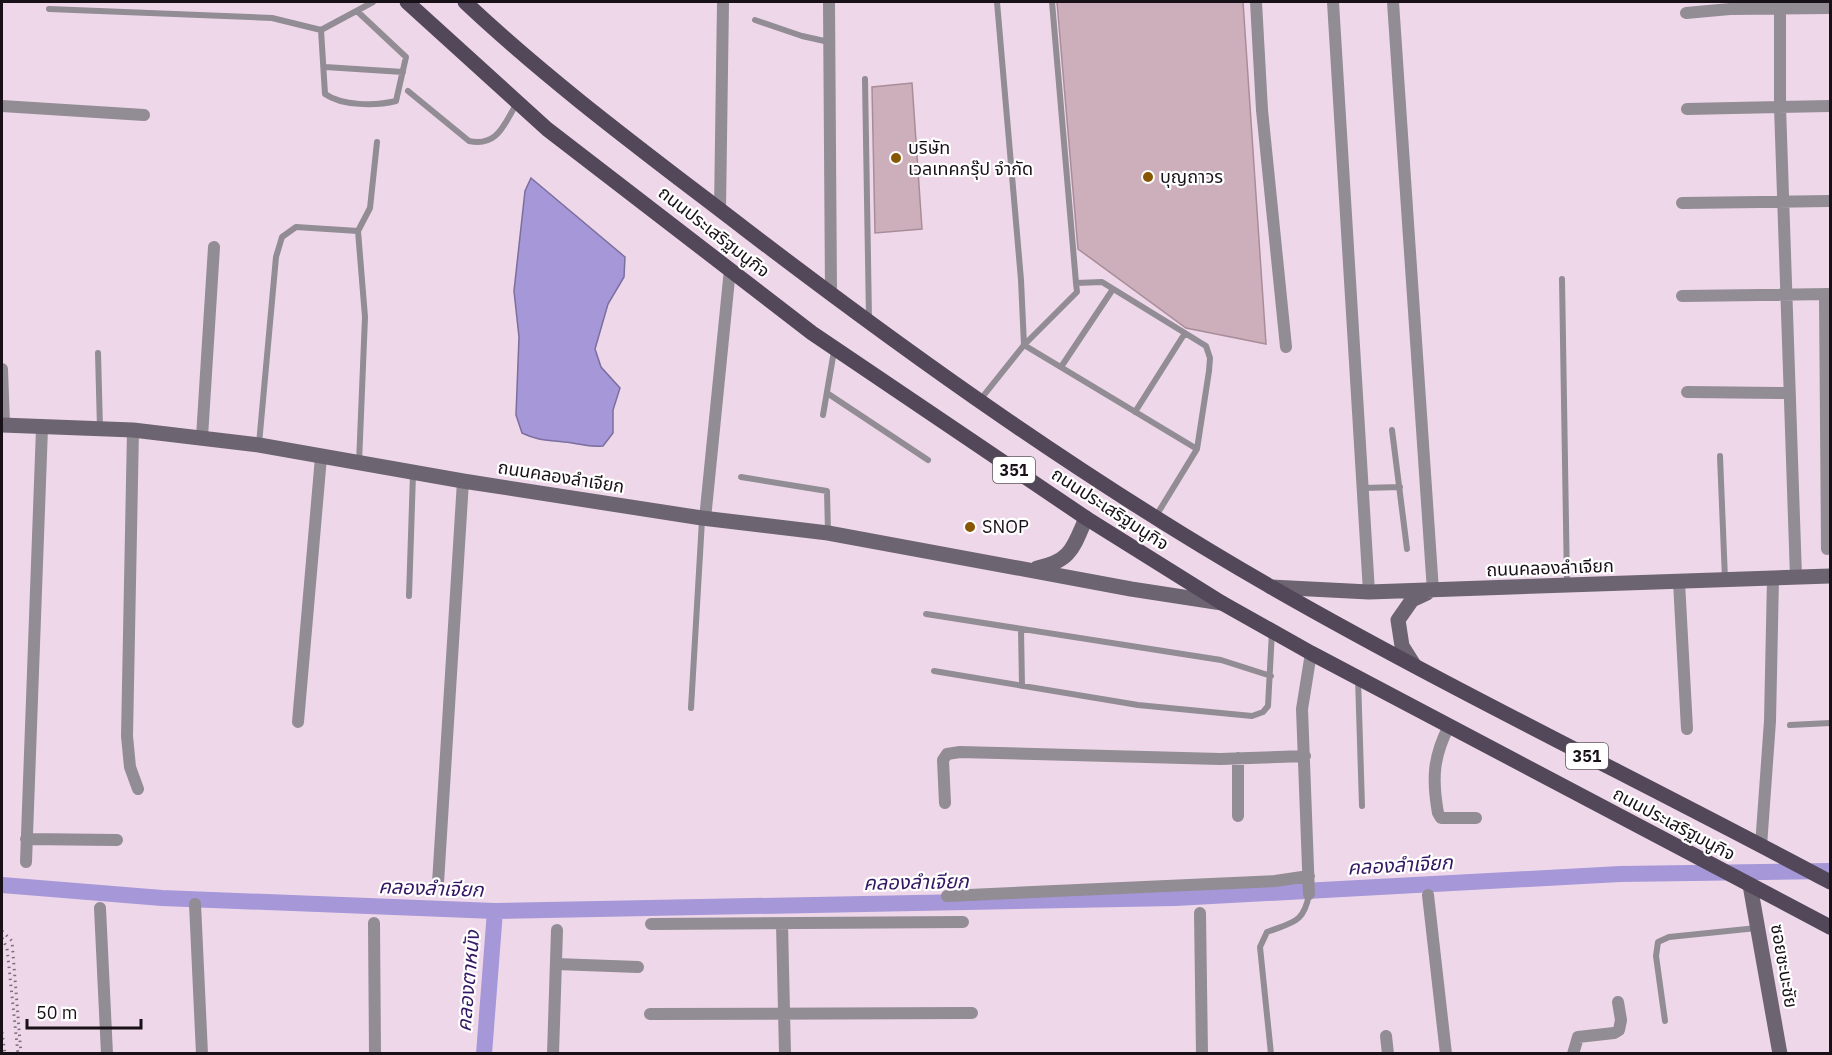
<svg xmlns="http://www.w3.org/2000/svg" width="1832" height="1055" viewBox="0 0 1832 1055" font-family="'IBM Plex Sans','Noto Sans Thai',sans-serif">
<style>
.water{fill:#a597d8;stroke:#7b6f9e;stroke-width:1.5}
.lines{fill:none;stroke-linecap:round;stroke-linejoin:round}
.canal{stroke:#a597d8;stroke-width:16}
.building{fill:#ccafba;stroke:#a88d98;stroke-width:1.5}
.path{stroke:#7e6e7b;stroke-width:3;stroke-dasharray:1.5 4.5;stroke-linecap:butt}
.lane{stroke:#928c95;stroke-width:6}
.street{stroke:#928c95;stroke-width:12}
.secondary{stroke:#6d6472;stroke-width:15}
.primary{stroke:#534859;stroke-width:15}
.poi-dot{fill:#885600;stroke:#fff;stroke-width:2}
.labels{text-anchor:middle;stroke-width:4.5;stroke-linejoin:round;paint-order:stroke}
.shield{fill:#fff;stroke:#5e585d;stroke-width:1.5}
.shield-label{font-size:16px;font-weight:bold;fill:#191118}
.poi-label{font-size:18px;fill:#191118;stroke:#fff;text-anchor:start}
.street-label{font-size:18px;fill:#191118;stroke:#fff}
.water-label{font-size:20px;font-style:italic;fill:#331763;stroke:#fff}
</style>
<rect width="100%" height="100%" fill="#efd7ea"/>
<!-- water -->
<path class="water" d="M531 178 625 257 624 277 608 304 595 349 601 367 620 388 613 410V433L603 446C588 448 579 443 564 442 546 440 539 441 522 433L516 415 519 337 514 291 525 191Z"/>
<g class="lines">
<!-- canal -->
<path class="canal" d="M2 885 162 898 495 911 1175 898 1620 874 1830 871
M484 1054 495 911"/>
</g>
<!-- building -->
<path class="building" d="M1057 2H1243L1266 344 1186 328 1078 249Z
M912 83 922 229 875 233 872 87Z"/>
<g class="lines">
<!-- path -->
<path class="path" d="M2 931 12 941 21 1054
M2 938 7 948 18 1054
M2 1032 5 1054"/>
<!-- lane -->
<path class="lane" d="M997 2 1021 280 1024 345 1197 449
M1052 2 1076 283
M49 9 272 18 321 30 373 2
M755 20 802 36 829 42
M321 30 325 94C342 106 376 106 396 101L406 57 358 12
M325 67 403 72
M865 79 869 319
M408 91 469 141C498 147 504 124 517 103
M1562 279 1567 584
M98 353 100 429
M1061 367 1113 289
M827 393 928 460
M980 400 1024 345 1077 292 1076 283 1102 282 1206 346 1210 358 1209 371 1197 449 1156 516
M1135 412 1185 333
M823 415 834 351
M1392 430 1407 549
M259 444 276 257 282 237 296 227 358 231
M1720 456 1725 579
M359 463 365 317 358 231 370 208 377 142
M741 477 827 491 828 532
M1363 488 1400 487
M409 596 413 474
M926 614 1221 660 1271 676
M1021 629 1022 686
M934 671 1138 705 1252 716 1263 712 1268 706 1272 631
M1358 678 1362 806
M691 708 702 520
M1790 725 1830 723
M1665 1021 1656 956 1658 942 1669 937 1757 928
M1271 1054 1260 947 1267 932C1293 922 1304 923 1309 894"/>
<!-- street -->
<path class="street" d="M829 2 831 294
M1256 2 1262 110 1286 347
M1333 2 1369 592
M1393 2 1433 591
M1780 10V107L1796 577
M1686 13 1730 9 1830 8
M2 106 144 115
M1687 109 1830 106
M1682 203 1830 201
M720 209 723 2
M1825 294 1827 549
M1682 296 1830 294
M2 369 4 425
M1687 392 1789 393
M133 430 127 736 130 767 138 789
M202 437 214 247
M705 519 730 269
M1679 582 1687 729
M298 722 321 457
M1449 726C1433 757 1432 779 1438 813L1441 818H1476
M945 803 943 760 947 754 960 752 1220 759 1305 756
M1238 816V758
M26 839 117 840
M1761 846 1770 721 1773 578
M26 862 42 428
M438 883 463 481
M1309 894 1302 709 1311 653
M1428 895 1446 1054
M947 896 1275 881 1309 876
M195 904 202 1054
M100 908 107 1054
M1200 913 1202 1054
M374 923 375 1054
M651 924 963 922
M782 924 785 1054
M556 964 638 967
M650 1014 972 1013
M1386 1036 1388 1054
M553 1054 557 930
M1573 1054 1578 1037 1614 1033 1619 1030 1621 1020 1618 1002"/>
<!-- secondary -->
<path class="secondary" d="M2 425 133 430 259 445 463 481 702 518 828 533 1131 589 1222 603
M1037 568C1071 561 1073 548 1086 518
M1271 587 1369 592 1830 576
M1414 665 1402 646 1398 620 1412 600 1427 593
M1750 885 1780 1054"/>
<!-- primary -->
<path class="primary" d="M407 2 547 129 812 333 1086 518 1222 603 1311 653 1830 927
M465 2C552 84 650 156 745 229 914 358 1088 482 1273 588 1455 692 1645 783 1830 882"/>
</g>
<!-- markers -->
<g class="poi-dot">
<circle cx="896" cy="158" r="6"/>
<circle cx="1148" cy="177" r="6"/>
<circle cx="970" cy="527" r="6"/>
</g>
<g class="labels">
<!-- shield labels -->
<g class="shield">
<rect x="993" y="457" width="42" height="26" rx="4.5"/>
<rect x="1566" y="743" width="42" height="26" rx="4.5"/>
</g>
<g class="shield-label">
<text x="1014" y="476">351</text>
<text x="1587" y="762">351</text>
</g>
<!-- poi labels -->
<g class="poi-label">
<text x="908" y="154">บริษัท<tspan x="908" dy="21">เวลเทคกรุ๊ป จำกัด</tspan></text>
<text x="1160" y="183">บุญถาวร</text>
<text x="982" y="533">SNOP</text>
</g>
<!-- street labels -->
<g class="street-label">
<text transform="translate(714 232) rotate(38)" y="6">ถนนประเสริฐมนูกิจ</text>
<text transform="translate(561 477) rotate(9)" y="6">ถนนคลองลำเจียก</text>
<text transform="translate(1110 509) rotate(33)" y="6">ถนนประเสริฐมนูกิจ</text>
<text transform="translate(1550 568) rotate(-2)" y="6">ถนนคลองลำเจียก</text>
<text transform="translate(1674 824) rotate(28)" y="6">ถนนประเสริฐมนูกิจ</text>
<text transform="translate(1784 966) rotate(80)" y="6">ซอยชะนะชัย</text>
</g>
<!-- water labels -->
<g class="water-label">
<text transform="translate(1400 865) rotate(-3)" y="7">คลองลำเจียก</text>
<text transform="translate(916 882) rotate(-1)" y="7">คลองลำเจียก</text>
<text transform="translate(431 888) rotate(2)" y="7">คลองลำเจียก</text>
<text transform="translate(468 981) rotate(-85)" y="7">คลองตาหนัง</text>
</g>
</g>
<!-- border -->
<rect width="1832" height="1055" fill="none" stroke="#191118" stroke-width="6"/>
<!-- scale -->
<path d="M27 1019v9h114v-9" fill="none" stroke="#191118" stroke-width="3"/>
<text x="36" y="1019" font-size="18" fill="#191118" stroke="#ffffff" stroke-width="4.5" paint-order="stroke">50 m</text>
</svg>
